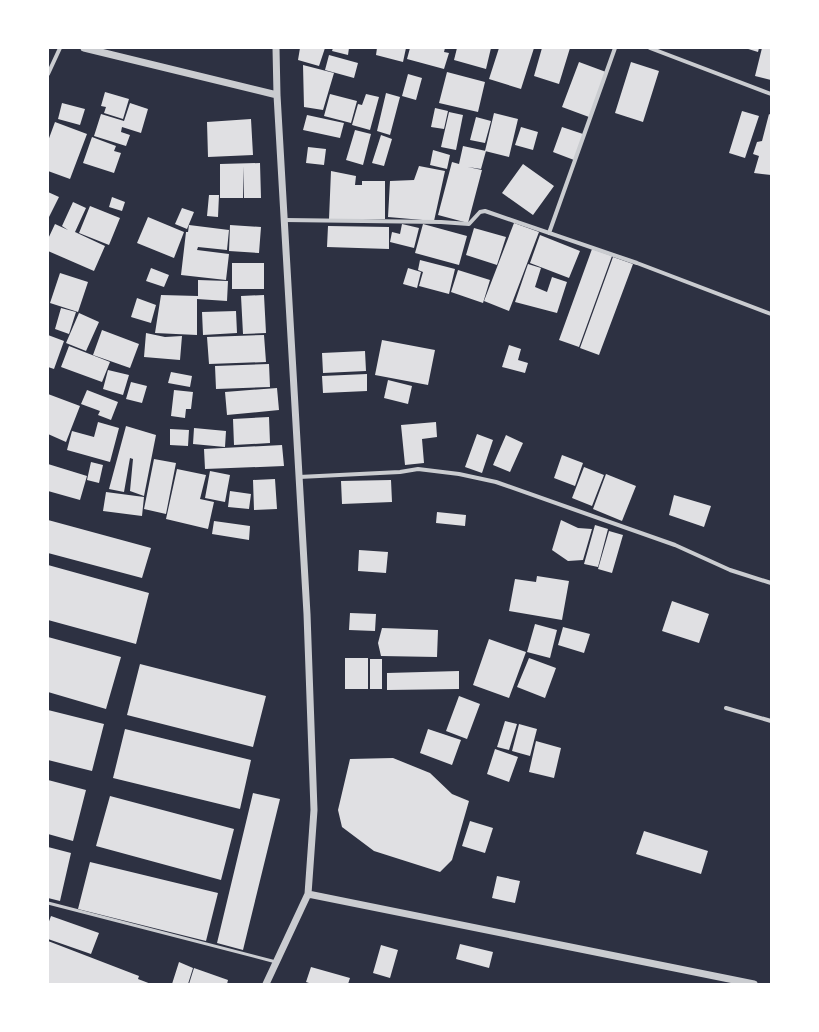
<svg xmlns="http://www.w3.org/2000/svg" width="819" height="1032" viewBox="0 0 819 1032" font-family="Rubik,sans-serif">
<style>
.building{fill:#e0e0e3}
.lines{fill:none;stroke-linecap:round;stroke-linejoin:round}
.service{stroke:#caccd0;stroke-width:3}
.minor{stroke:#caccd0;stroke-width:4}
.tertiary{stroke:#caccd0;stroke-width:7}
</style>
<rect width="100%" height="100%" fill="#2d3142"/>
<!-- building -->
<path class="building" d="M300 48H325L319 66 298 60Z
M333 48H349L348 55 332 51Z
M377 48H406L403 62 376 55Z
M410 48H445L444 52 449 53 444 69 407 59Z
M457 48H491L486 69 454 60Z
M499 48H534L521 89 489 79Z
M542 48H570L559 84 534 76Z
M745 48H759L758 52Z
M762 48H771V80L755 76Z
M329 55 358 63 354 78 325 70Z
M579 62 606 72 589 117 562 107Z
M631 62 659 71 643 122 615 113Z
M303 65 334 73 323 110 304 107Z
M447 72 485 82 478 112 439 103Z
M408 74 422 78 416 100 402 96Z
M105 92 129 99 123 119 104 113 106 107 101 106Z
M386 93 400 97 390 135 377 131Z
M330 94 357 101 351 123 324 116Z
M366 94 379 97 370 130 352 125 358 104 362 105Z
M62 103 85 109 80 125 58 119Z
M130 103 148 109 141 133 122 127 121 132 130 135 126 146 94 136 101 114 124 121Z
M435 108 448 111 444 129 431 127Z
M742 111 759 116 745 158 729 153Z
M449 112 463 115 456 150 441 147Z
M494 113 518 119 509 157 485 151Z
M769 114 771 115V175L754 173 759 156 753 154 757 142 762 141Z
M307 115 344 123 340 138 303 130Z
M476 117 491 121 485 143 470 140Z
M251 119 253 155 208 157 207 122Z
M55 122 87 134 70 179 48 171V141Z
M521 127 538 132 533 150 515 145Z
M562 127 583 134 574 160 553 152Z
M355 130 371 134 363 165 346 160Z
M381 135 392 139 384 166 372 163Z
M92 137 116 146 114 151 121 153 114 173 83 163Z
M463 146 486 151 481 169 468 167 482 170 468 223 438 215 452 162 459 164Z
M308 147 326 149 324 165 306 163Z
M433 150 450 155 447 169 430 165Z
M260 163 261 198H244L243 166V198H220V164Z
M523 164 554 186 533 215 502 193Z
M419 166 445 171 434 221 388 217 390 181 414 180Z
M331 171 356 176 355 185H362V181H385V219H329Z
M48 192 59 197 48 219Z
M209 195H219L218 217 207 216Z
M112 197 125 202 122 211 109 207Z
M73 202 86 208 75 232 105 246 94 271 48 251V239L55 224 68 230 62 226Z
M90 206 120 218 109 245 79 233Z
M182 208 194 212 187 229 175 224Z
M148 217 184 232 174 258 137 243Z
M514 223 539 232 509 311 484 301Z
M402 224 419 228 414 248 390 242 392 232 400 234Z
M423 224 467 236 459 265 415 253Z
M189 225 229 230 227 250 198 247 197 250 229 254 226 280 181 275 186 232H188Z
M230 225 261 227 259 253 229 251Z
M328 226 389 227V249L327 247Z
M474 228 506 237 497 265 466 255Z
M540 235 580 251 569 278 530 263Z
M592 249 612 256 579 347 559 340Z
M613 257 633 264 599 355 580 348Z
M420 260 455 269 449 294 419 286 423 272 418 270Z
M232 263H264V289H232Z
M528 264 541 268 535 287 547 292 552 277 567 282 557 313 515 302Z
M151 268 169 275 164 287 146 281Z
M408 268 421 272 417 288 403 284Z
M458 270 490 280 483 303 451 292Z
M60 273 88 282 78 312 50 303Z
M198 280 228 281 227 301 197 299V335L155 333 161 295 198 296Z
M264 295 266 333 243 334 241 296Z
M137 298 156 305 151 323 131 317Z
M61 308 76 312 69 334 55 329Z
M236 311 237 333 203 335 202 312Z
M79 313 99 322 86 351 66 343Z
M102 330 139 344 130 368 93 355Z
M146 333 165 337 182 336 180 360 144 357Z
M48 335 64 341 54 369 48 367Z
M264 335 266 362 209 364 207 337Z
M382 340 435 350 428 385 375 375Z
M509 345 521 349 518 360 528 363 525 373 502 367Z
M69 346 110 362 102 382 61 367Z
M365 351 366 371 323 373 322 353Z
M269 364 270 387 216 389 215 366Z
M108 370 129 375 123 395 103 389Z
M171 372 192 376 190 387 168 383Z
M367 374V391L323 393 322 376Z
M388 380 412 386 408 404 384 398Z
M131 382 147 386 142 403 126 399Z
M277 388 279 410 227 415 225 392Z
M87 390 118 402 111 420 98 415 100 411 81 404Z
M174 390 193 392 191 409H186L185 418 171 416Z
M48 394 80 406 66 442 48 434Z
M269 417 270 443 234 445 233 419Z
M98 422 119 428 110 462 67 450 72 431 94 437Z
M436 422 437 437 422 439 424 463 405 465 401 425Z
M126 426 156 435 144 496 130 491 133 459 130 458 124 492 109 489Z
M194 428 226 431 225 447 193 444Z
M170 429 189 430 188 446 170 445Z
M477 434 493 440 482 473 465 467Z
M506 435 523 443 510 472 493 465Z
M282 445 284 466 205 469 204 449Z
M562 455 583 463 575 486 554 478Z
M154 459 176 463 166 514 144 509Z
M91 462 103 465 99 483 87 480Z
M48 464 87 476 80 500 48 491Z
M584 467 604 475 592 506 572 498Z
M177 469 206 475 200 499 214 502 208 529 166 519Z
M210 471 230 475 225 502 205 498Z
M606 474 636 486 622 521 593 509Z
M275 479 277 509 254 510 253 480Z
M391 480 392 502 342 504 341 481Z
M230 491 251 494 249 509 228 507Z
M106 492 144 497 142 516 103 511Z
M674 495 711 506 704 527 669 515Z
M437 512 466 515 465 526 436 523Z
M48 520 151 548 142 578 48 553Z
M561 520 578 528 592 529 583 560 568 561 552 550Z
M214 521 250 526 249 540 212 534Z
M595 525 608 529 598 567 584 564Z
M609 531 623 535 612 573 598 569Z
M359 550 388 552 386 573 358 571Z
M48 565 149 593 136 644 48 620Z
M537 576 569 581 562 620 509 611 515 579 536 582Z
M672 601 709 614 699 643 662 631Z
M350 613 376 614 375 631 349 630Z
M535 624 557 630 550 658 527 652Z
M563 627 590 634 584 653 558 645Z
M382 628 438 630 437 657 381 656 378 643Z
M48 637 121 657 106 709 48 692Z
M489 639 526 652 509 698 473 685Z
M345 658H368V689H345Z
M529 658 556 668 545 698 517 687Z
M370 659H382V689H370Z
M140 664 266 696 253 747 127 715Z
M459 671V689L387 690V673Z
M459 696 480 704 467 739 446 731Z
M48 710 104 724 92 771 48 760Z
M505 721 517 724 509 750 497 747Z
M519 724 537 729 530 756 512 751Z
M125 729 251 760 240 809 113 778Z
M428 729 461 740 452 765 420 753Z
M536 741 561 748 554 778 529 772Z
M495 749 518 757 509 782 487 774Z
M393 758 430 773 452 794 469 801 452 860 440 872 374 851 342 827 338 810 350 759Z
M48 780 86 790 73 841 48 834Z
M253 793 280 799 243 950 217 943Z
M110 796 234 829 221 880 96 846Z
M470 821 493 828 485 853 462 846Z
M644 831 708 851 701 874 636 854Z
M48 847 71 853 60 901 48 898Z
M90 862 218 893 206 941 78 909Z
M497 876 520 881 515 903 492 898Z
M51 916 99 933 91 954 48 939V924Z
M48 941 139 976 138 979 151 984H48Z
M460 944 493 952 489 968 456 959Z
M381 945 398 950 390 978 373 973Z
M179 962 193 968 188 984H172Z
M311 967 350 978 348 984H312L306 982Z
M194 968 228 980 227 984H189Z"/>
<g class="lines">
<!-- service -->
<path class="service" d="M48 903 276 962"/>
<!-- minor -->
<path class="minor" d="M650 48 771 94
M48 74 60 48
M285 220 441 222 469 224 480 212 485 211 637 263 771 314
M549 233 615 48
M299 477 400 472 418 469 459 474 496 482 675 545 730 570 771 583
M726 708 771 721"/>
<!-- tertiary -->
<path class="tertiary" d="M84 48 277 95
M308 894 754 984
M266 984 308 894 314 810 307 614 277 95 276 48"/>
</g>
<!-- border -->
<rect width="819" height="1032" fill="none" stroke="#ffffff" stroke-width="98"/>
</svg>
